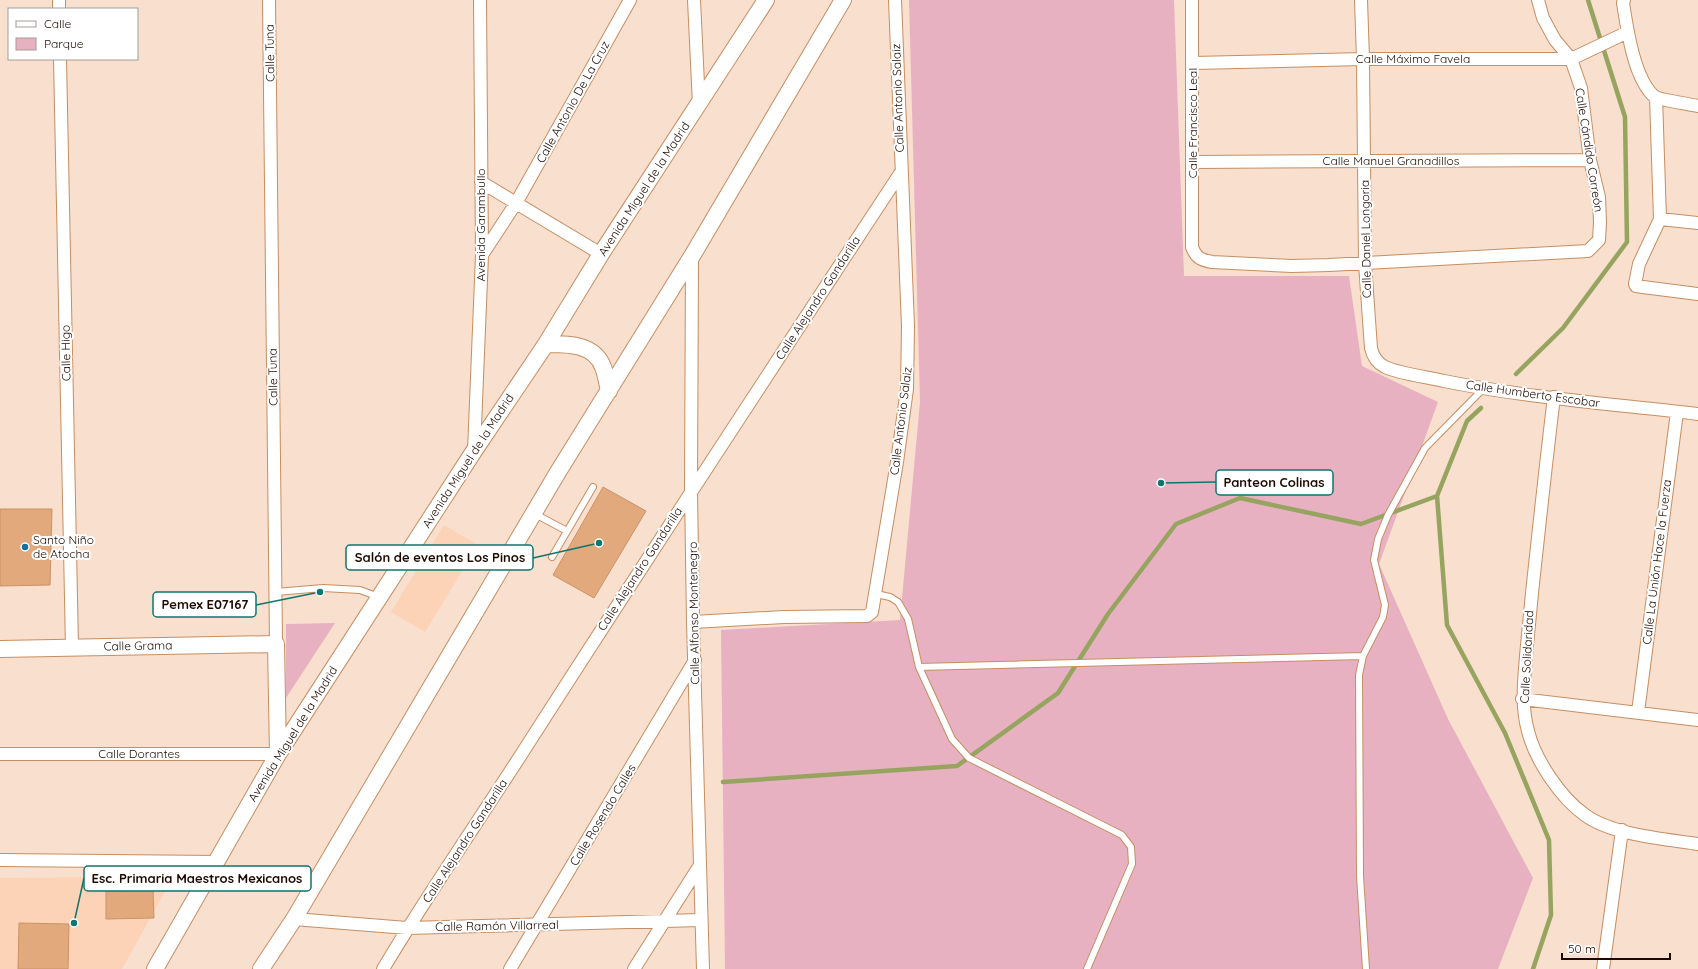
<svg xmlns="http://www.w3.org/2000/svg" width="1698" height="969" viewBox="0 0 1698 969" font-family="Quicksand,sans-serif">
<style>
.built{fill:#fcd3b6}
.green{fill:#e8b1c2}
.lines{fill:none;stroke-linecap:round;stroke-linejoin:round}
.stream{stroke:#96a45f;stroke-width:4.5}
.building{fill:#e2a97c;stroke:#cb9267}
.lane-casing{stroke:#c68e62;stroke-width:8}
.street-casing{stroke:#c68e62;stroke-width:14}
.secondary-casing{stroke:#c68e62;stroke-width:18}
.lane{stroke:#fff;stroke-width:6}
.street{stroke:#fff;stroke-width:12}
.secondary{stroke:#fff;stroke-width:16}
.poi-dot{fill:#16709f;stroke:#fff;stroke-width:1.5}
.labels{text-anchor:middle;stroke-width:4;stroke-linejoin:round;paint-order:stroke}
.street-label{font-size:12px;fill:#1d0900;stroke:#fff}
.poi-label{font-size:12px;fill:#1d0900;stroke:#fff;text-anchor:start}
.leader{fill:none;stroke:#0f766e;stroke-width:1.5}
.callout-dot{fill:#0f766e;stroke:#fff;stroke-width:1.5}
.callout{fill:#fff;stroke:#0f766e;stroke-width:1.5}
.callout-label{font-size:13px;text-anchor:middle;font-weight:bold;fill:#1d0900}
</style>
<rect width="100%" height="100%" fill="#f8dfce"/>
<!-- built -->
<path class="built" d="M444 525 478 545 425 632 391 612Z
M173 877 122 969H0V878Z"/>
<!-- green -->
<path class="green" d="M909 0H1174L1184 276H1349L1362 366 1438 402 1379 564 1448 719 1533 878 1498 969H725L721 630 900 620 920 402Z
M335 623 286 698V624Z"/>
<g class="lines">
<!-- stream -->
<path class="stream" d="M1516 374 1563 328 1627 242 1625 117 1588 0
M1481 408 1467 421 1437 496 1447 625 1505 733 1549 840 1551 915 1533 969
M723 782 957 766 1058 693 1108 614 1176 524 1240 498 1361 524 1437 496"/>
</g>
<!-- building -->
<path class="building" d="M603 487 646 511 594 598 553 575Z
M0 509H52L50 585 0 586Z
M153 890 154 918 106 919V891Z
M19 923 69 924 68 969H18Z"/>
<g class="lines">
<!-- lane casing -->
<g class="lane-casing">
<path id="lane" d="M535 514 567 531
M552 557 593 487
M276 592 323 588 360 590 379 597
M876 594 890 597 898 602 908 619 919 667 952 739 969 758 1122 835 1131 847 1132 864 1087 969
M919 667 1363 656
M1366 969 1360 876 1359 675 1363 656 1383 617 1385 605 1374 560 1378 539 1388 515 1425 448 1484 388"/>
</g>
<!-- street casing -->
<g class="street-casing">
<path id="street" d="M59 0V9
M269 0 276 644
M694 0 699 105
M1192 0V247C1196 258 1201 260 1212 262L1292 266 1329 265 1588 251 1599 240 1600 222 1599 197 1590 160 1581 88 1571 59 1555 40 1543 18 1538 0
M1361 0 1363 59 1365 264 1371 348C1373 357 1377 363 1385 367 1400 374 1428 377 1444 381 1528 398 1614 404 1698 414
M1624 0 1623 3C1627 28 1634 80 1655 97 1660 100 1690 104 1698 106
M60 59 72 647
M1193 63 1363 59H1571L1628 32
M1656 97 1660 219 1639 264 1635 284 1636 286 1643 287 1698 294
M1193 162 1590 160
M481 182 601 254
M1660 219 1698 223
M482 255 516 203 630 0
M692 256 691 490 693 622 703 969
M1554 397C1546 462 1539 528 1532 593 1530 614 1528 635 1526 656 1524 681 1521 706 1528 731 1535 760 1561 798 1585 815 1612 835 1665 839 1698 844
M474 451 482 255 480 0
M693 622 784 617 867 616 872 612 897 462 907 389 908 326 895 0
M1522 699 1698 720
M1638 712 1677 412
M0 754H278
M0 860 216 862
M294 919 407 928 701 920
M383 969C429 892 480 819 528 744 651 552 776 362 901 172
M510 969 695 660
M634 969 700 865
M1603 969 1622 830"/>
</g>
<!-- secondary casing -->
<g class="secondary-casing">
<path id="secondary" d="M546 344C567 344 594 343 603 367 606 374 607 383 609 391
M0 649 276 644 278 754
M155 969 278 754 474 451 546 344 601 254 766 0
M261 969 294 919 558 472 692 256 843 0"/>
</g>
<!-- lane -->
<use href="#lane" class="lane"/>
<!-- street -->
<use href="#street" class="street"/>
<!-- secondary -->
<use href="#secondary" class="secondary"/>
</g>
<!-- markers -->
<circle class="poi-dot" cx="25" cy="547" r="4"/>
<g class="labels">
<!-- street labels -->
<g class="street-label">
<text transform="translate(270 53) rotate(-91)" y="4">Calle Tuna</text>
<text x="1413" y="63">Calle Máximo Favela</text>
<text transform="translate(898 98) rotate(-92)" y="4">Calle Antonio Salaiz</text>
<text transform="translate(573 102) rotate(-61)" y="4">Calle Antonio De La Cruz</text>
<text transform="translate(1193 123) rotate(-90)" y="4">Calle Francisco Leal</text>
<text transform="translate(1589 150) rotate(81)" y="4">Calle Cándido Carreón</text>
<text x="1391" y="165">Calle Manuel Granadillos</text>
<text transform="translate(644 189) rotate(-57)" y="4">Avenida Miguel de la Madrid</text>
<text transform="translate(481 225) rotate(-90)" y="4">Avenida Garambullo</text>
<text transform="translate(1366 239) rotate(-91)" y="4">Calle Daniel Longoria</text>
<text transform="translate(818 298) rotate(-57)" y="4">Calle Alejandro Gandarilla</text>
<text transform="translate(66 353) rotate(-91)" y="4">Calle Higo</text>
<text transform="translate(273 377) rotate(-91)" y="4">Calle Tuna</text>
<text transform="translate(1533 394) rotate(8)" y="4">Calle Humberto Escobar</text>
<text transform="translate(901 421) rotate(-83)" y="4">Calle Antonio Salaiz</text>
<text transform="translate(468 461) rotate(-57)" y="4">Avenida Miguel de la Madrid</text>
<text transform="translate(1657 562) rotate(-83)" y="4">Calle La Unión Hace la Fuerza</text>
<text transform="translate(640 569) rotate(-57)" y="4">Calle Alejandro Gandarilla</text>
<text transform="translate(694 613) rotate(-91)" y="4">Calle Alfonso Montenegro</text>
<text transform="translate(138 646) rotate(-1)" y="4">Calle Grama</text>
<text transform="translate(1527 657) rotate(-87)" y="4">Calle Solidaridad</text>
<text transform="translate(293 734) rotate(-58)" y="4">Avenida Miguel de la Madrid</text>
<text x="139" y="758">Calle Dorantes</text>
<text transform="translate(603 815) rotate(-59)" y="4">Calle Rosendo Calles</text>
<text transform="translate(465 841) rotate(-57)" y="4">Calle Alejandro Gandarilla</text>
<text transform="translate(497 926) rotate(-1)" y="4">Calle Ramón Villarreal</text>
</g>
<!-- poi labels -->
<g class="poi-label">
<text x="33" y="544">Santo Niño<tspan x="33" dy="14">de Atocha</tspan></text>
</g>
</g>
<!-- callouts -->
<path class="leader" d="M1161 483L1216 482M599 543L533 558M320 592L256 605M74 923L84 878"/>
<g class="callout-dot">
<circle cx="1161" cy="483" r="4"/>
<circle cx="599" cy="543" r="4"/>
<circle cx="320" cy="592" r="4"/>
<circle cx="74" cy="923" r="4"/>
</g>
<g class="callout">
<rect x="1216" y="470" width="117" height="25" rx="4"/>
<rect x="346" y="545" width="187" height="25" rx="4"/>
<rect x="153" y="592" width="103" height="25" rx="4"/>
<rect x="84" y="866" width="227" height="25" rx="4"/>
</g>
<g class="callout-label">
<text x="1274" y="487">Panteon Colinas</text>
<text x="440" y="562">Salón de eventos Los Pinos</text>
<text x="205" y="609">Pemex E07167</text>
<text x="197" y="883">Esc. Primaria Maestros Mexicanos</text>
</g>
<!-- legend -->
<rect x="8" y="8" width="130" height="52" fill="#ffffff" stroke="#a59d99"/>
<rect x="16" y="21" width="20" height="6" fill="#ffffff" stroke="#a59d99"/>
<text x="44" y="28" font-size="12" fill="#1d0900">Calle</text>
<rect x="16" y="38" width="20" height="12" fill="#e8b1c2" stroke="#a59d99"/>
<text x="44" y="48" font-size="12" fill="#1d0900">Parque</text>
<!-- scale -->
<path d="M1562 953v6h108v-6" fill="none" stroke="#1d0900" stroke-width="2"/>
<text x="1568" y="953" font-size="12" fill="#1d0900" stroke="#ffffff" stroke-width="3" paint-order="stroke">50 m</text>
</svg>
